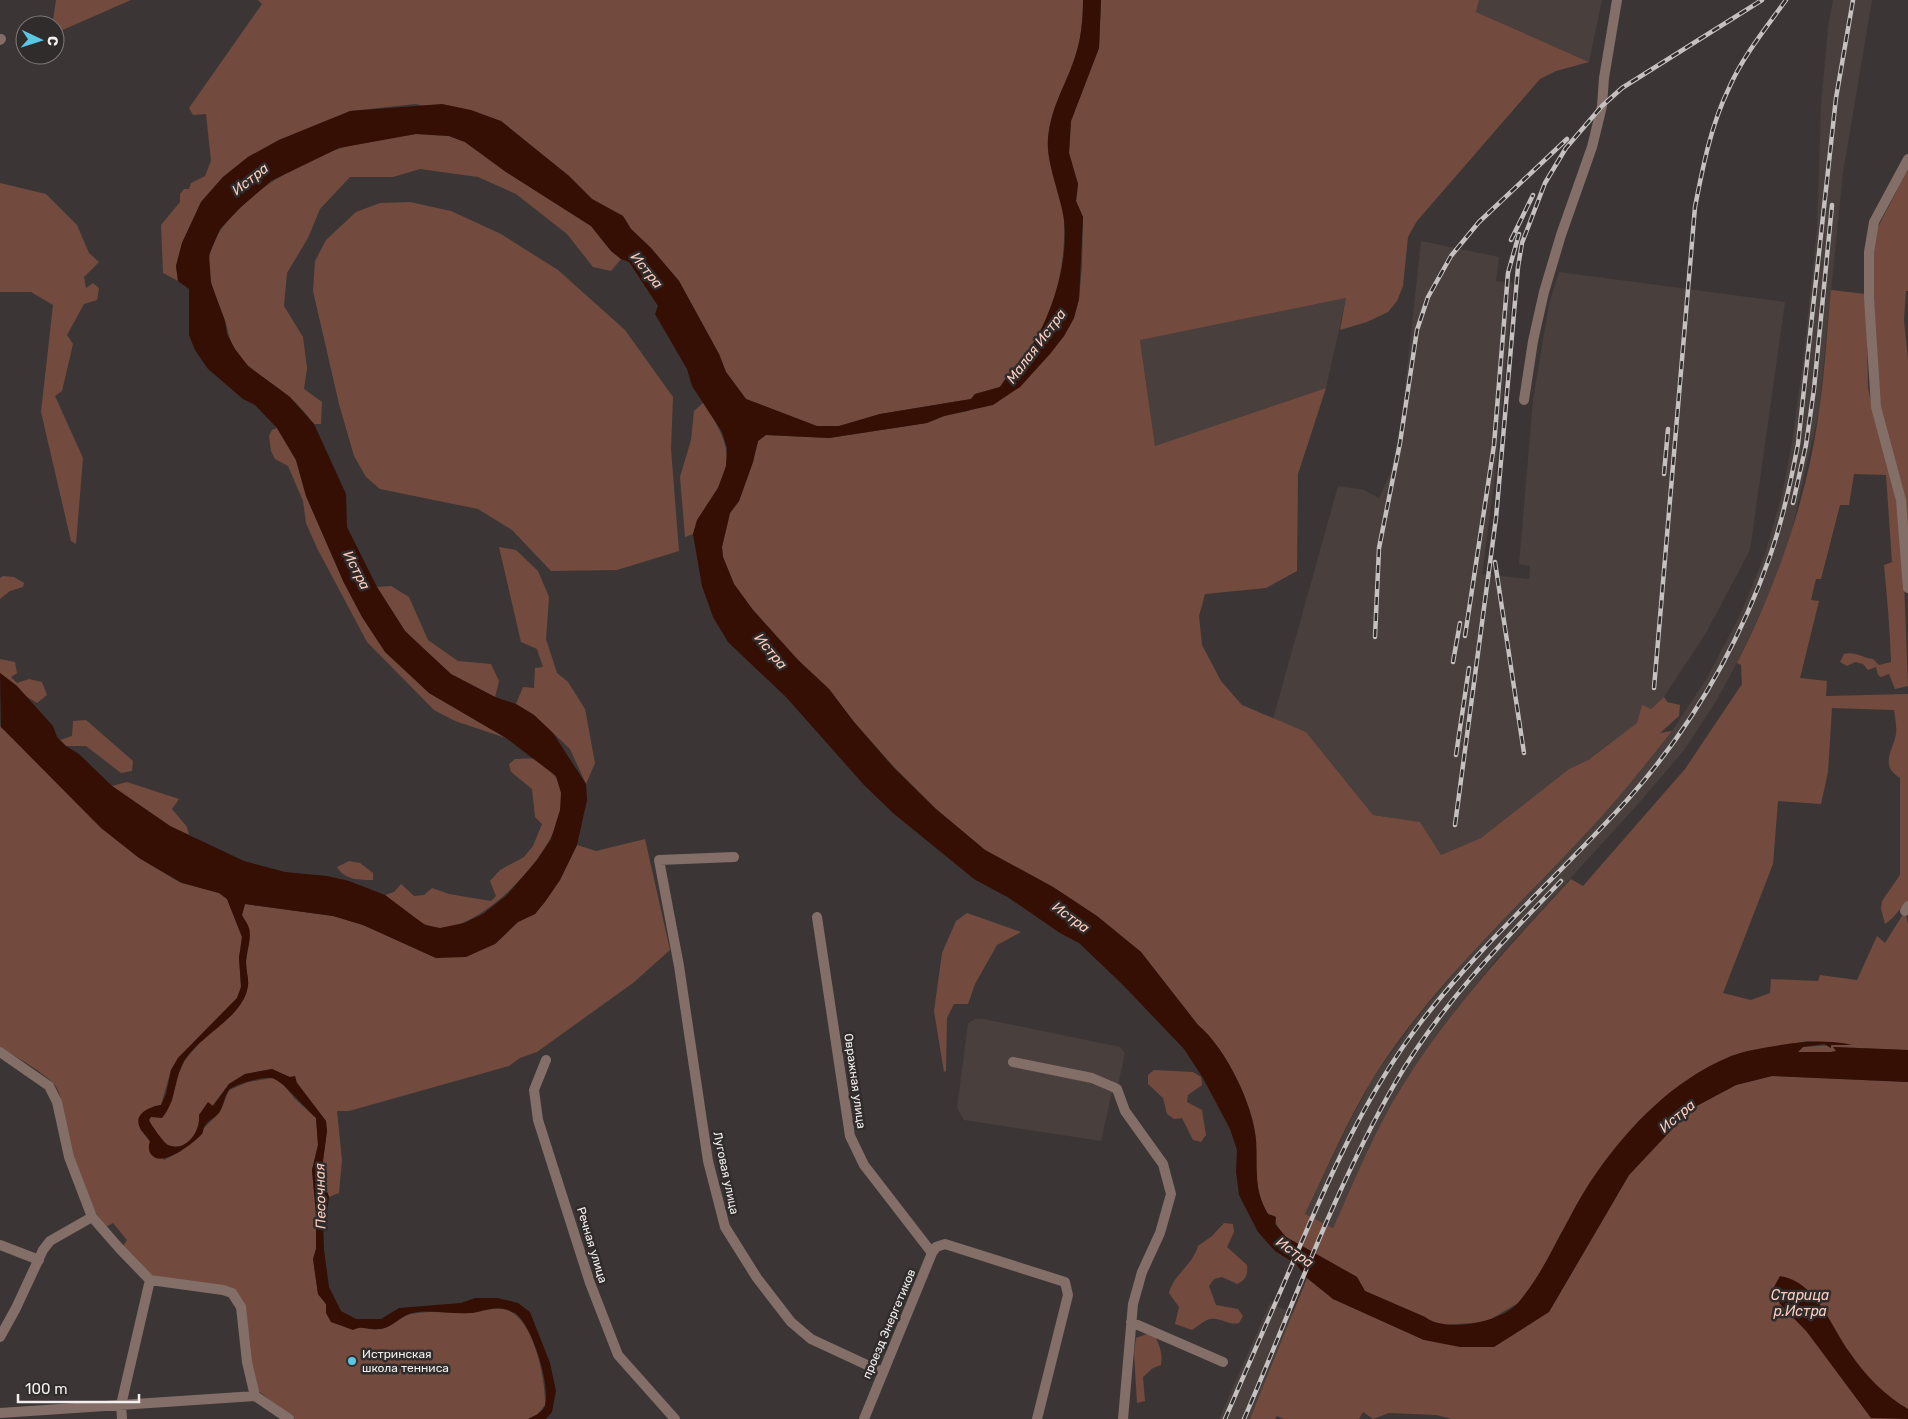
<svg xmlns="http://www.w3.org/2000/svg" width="1908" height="1419" viewBox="0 0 1908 1419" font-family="Rubik,sans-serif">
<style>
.built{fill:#493f3c}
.green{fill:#724b3e}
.water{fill:#350e04}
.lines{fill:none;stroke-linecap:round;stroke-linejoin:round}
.minor{stroke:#846e68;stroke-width:10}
.rail-casing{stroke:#c5c1c0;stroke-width:4.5}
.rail{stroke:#302c2b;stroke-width:2.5;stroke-dasharray:8;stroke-linecap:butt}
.poi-dot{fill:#59c8e5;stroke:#302c2b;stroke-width:2}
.labels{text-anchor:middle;stroke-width:5;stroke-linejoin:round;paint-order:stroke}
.street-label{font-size:12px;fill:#f2efee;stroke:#302c2b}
.poi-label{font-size:12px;fill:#f2efee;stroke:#302c2b;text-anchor:start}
.water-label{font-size:14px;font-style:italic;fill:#fdcdbe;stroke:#302c2b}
</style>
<rect width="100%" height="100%" fill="#3b3635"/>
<!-- built -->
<path class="built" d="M1479 0H1602L1589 62 1476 12Z
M1833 0H1872L1843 172 1819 411 1792 530 1777 577 1737 663 1716 701 1685 749 1639 803 1495 961 1441 1029 1403 1085 1376 1136 1333 1228 1305 1214 1349 1123 1375 1075 1419 1015 1476 947 1602 816 1672 731 1707 678 1741 613 1765 554 1782 495 1792 443 1803 362 1817 229 1821 105 1828 27Z
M1421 241 1499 257 1496 281 1513 283 1496 470 1482 574 1529 579 1530 566 1519 564 1533 400 1549 304 1559 272 1785 302 1750 550 1706 633 1664 697 1651 709 1642 706 1638 723 1587 760 1569 769 1481 838 1441 855 1420 822 1373 815 1306 732 1273 719 1338 486 1364 490 1379 498 1391 472 1402 416Z
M1346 298 1326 388 1155 446 1140 339Z
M975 1019H984L1120 1047 1125 1053 1117 1089 1113 1087 1112 1092 1101 1141 964 1120 957 1108 968 1023Z
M1270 1303 1294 1314 1263 1390 1250 1419H1219Z"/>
<!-- green -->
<path class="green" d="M56 0H131L58 32 53 20Z
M258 0H1083C1083 20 1081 41 1074 60 1064 89 1051 107 1048 139 1046 165 1063 192 1064 218 1066 266 1055 312 1028 352 1019 364 1008 374 1000 387L975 394 971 399 880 414 839 426H816L746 399 726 372 719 354 679 281 651 248 631 229 623 216 592 199 569 176 501 121 415 104 351 111 279 140 248 157 223 177 201 202 182 243 176 266 178 281 163 273 161 225 180 202V194L184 189H189L191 183 205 176 211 161 206 114 193 115 189 108 262 4Z
M1101 0H1479L1476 12 1589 62 1556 71 1540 79 1417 221 1408 237 1403 286 1397 301 1388 312 1367 322 1340 330 1346 298 1140 340 1155 446 1326 388 1298 474 1297 571 1266 588 1205 594 1199 616 1202 645 1221 681 1242 705 1306 732 1373 815 1420 822 1441 855 1481 838 1569 769 1588 760 1637 723 1642 705 1651 709 1664 697 1667 702 1680 705 1679 716 1660 733 1672 731C1649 760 1626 789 1602 816 1525 901 1437 978 1375 1075 1348 1118 1328 1167 1305 1214L1333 1228C1355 1180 1375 1129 1403 1085 1450 1009 1511 944 1571 879L1583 886 1685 769 1742 684 1741 665 1737 663C1777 584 1807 499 1819 411 1825 371 1827 330 1831 290L1866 294 1868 387 1873 412 1878 408 1871 255 1878 227 1908 169V291H1906L1904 320 1908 360V550L1897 502 1903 555 1908 686 1895 689 1889 674 1881 677 1878 675 1876 667 1868 670 1863 664 1855 662 1847 666 1840 662 1844 654C1855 651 1862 658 1873 659L1879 665 1891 662C1890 629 1887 597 1884 565L1892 562 1886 475 1854 474 1849 505H1840L1821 579H1816L1811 600 1819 601 1800 678 1827 681 1826 696 1908 694V901C1899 908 1895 918 1885 924L1881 909 1882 901 1900 875V778C1879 765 1893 751 1896 734 1897 727 1895 717 1894 710L1832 708 1828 772 1821 804 1778 801 1773 864 1723 993 1751 1000 1770 993 1771 979 1818 981 1820 975 1857 980 1877 936 1885 943 1905 911 1908 924V1050L1834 1047 1836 1051 1831 1052H1797L1803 1047 1849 1044 1807 1041 1730 1056 1561 1233 1538 1277 1518 1303 1486 1322 1441 1325 1433 1323 1425 1317 1365 1291 1357 1277 1286 1237C1279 1229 1276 1226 1275 1216L1268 1214C1253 1189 1257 1168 1256 1140 1254 1105 1225 1048 1198 1025L1141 952 1097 916 1053 887 985 850 936 809 894 767 854 722 829 689 798 660 753 610 734 584 723 557 722 547 730 513 739 501 753 462 758 441 766 435 829 438 927 423 944 416 968 411 1020 387 1064 336 1074 318 1079 299 1082 266 1083 217 1076 201 1078 184 1069 153 1071 121 1099 48Z
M416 134 449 136 465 142 506 172 591 226 611 251 621 259 611 271 593 267 567 234 516 194 478 177 420 169 393 177H350L320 209 308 238 287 273 284 306 303 337 307 368 304 389 322 402 321 424H314C306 414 298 404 288 396 270 380 247 370 234 349 229 339 228 330 225 320 218 300 205 277 210 254 220 208 298 160 341 148 365 140 391 138 416 134Z
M0 183 46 194 77 225 89 253 99 262 84 277 86 288 93 283 99 288 97 300 84 304 67 335 73 344 62 391 55 396 83 458 76 544 71 541 41 412 53 305 31 292H0Z
M410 202 451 211 501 234 558 270 625 330 673 397 671 449 679 551 617 570 551 571 512 530 478 509 380 489 366 477 354 456 339 404 313 291 315 261 326 240 356 212 380 203Z
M704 402C723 436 739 457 714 494 705 508 697 519 693 534L685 537 680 477 691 440 694 411Z
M277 428 296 460 306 496 344 583 410 674 429 693 506 738 455 721 434 710 367 642 317 548 306 523 303 501 288 466 275 459 271 451 269 436 272 430Z
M499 547 516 550 538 571 549 597 546 639 557 673 568 682 585 709 595 763 586 784 570 749 534 715 516 704 523 687 534 688 535 668 543 667 537 649 521 642Z
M3 576 14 577 24 583 23 587 10 591 0 599V578Z
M391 586 409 597 428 640 458 661 491 664 499 681 495 697 451 674 426 652 405 631 377 587Z
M0 659 15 662 17 673 11 677 17 683 29 679 42 682 47 695 37 703 21 693 17 686 0 673Z
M86 720 133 761 132 771 121 773 86 746H66L60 740 72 736 73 721Z
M0 726 139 858 179 882 219 893 227 899 242 937 239 958 241 987 237 998 178 1058 171 1070 161 1105 154 1106 140 1129 164 1160 181 1151 220 1112 229 1090 248 1082 273 1078 282 1083 295 1099 316 1118 318 1145 312 1170 316 1214V1249L313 1259 318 1294 326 1304V1313C342 1320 363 1332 381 1329 392 1327 400 1316 411 1314 430 1310 451 1313 469 1313 480 1313 491 1307 503 1309 533 1313 546 1380 545 1405L537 1415 528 1419H295L253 1387 245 1308C241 1296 237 1292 225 1287L150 1275 123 1246 127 1240 113 1223 106 1227C85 1202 72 1164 66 1132 63 1118 64 1096 54 1084 44 1073 14 1055 0 1048Z
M515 759C520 759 528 758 534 759 539 760 545 767 549 770 599 812 492 929 440 928 419 927 400 907 385 895L394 892 401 884 414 896 424 895 432 888 449 894 491 901 496 896 490 881 500 870 524 857 533 846 542 824 535 817 532 789 511 772 509 764Z
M127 782 179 799 172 809 187 827 189 835 170 826 112 786Z
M645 839 670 950 633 983 537 1052 520 1058 509 1066 349 1111H337L342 1160 339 1193 329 1197 321 1176 327 1131 326 1121 297 1083 272 1069 245 1074 229 1084 212 1106 209 1104 199 1115C201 1131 186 1153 168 1145 163 1143 151 1125 149 1120L151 1117H157L172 1101 177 1077 185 1060 205 1036 232 1015 248 986 246 962 250 936 242 915 245 904 333 916 363 925 436 958 495 944 518 922 535 914 560 880 577 845 596 851Z
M349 861 360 863 373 873V880C360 880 344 880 337 867Z
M967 913 1021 932 997 945 975 984 968 1004H954L947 1018 946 1071 944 1072 934 1011 942 953 956 921Z
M1154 1070 1193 1072 1201 1077 1202 1085 1188 1095 1187 1102 1202 1110 1206 1135 1201 1142 1193 1140 1182 1118 1174 1119 1167 1114 1163 1098 1148 1084V1075Z
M1772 1076 1908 1082V1419H1452L1436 1415 1389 1413 1373 1419 1363 1412 1359 1419H1284L1277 1416 1275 1419H1250L1307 1278 1333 1299 1424 1340 1549 1312 1629 1175 1691 1109 1736 1085Z
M1224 1223 1233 1224 1234 1232 1227 1247 1247 1265C1248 1275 1246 1280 1237 1284L1222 1277 1214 1279 1209 1286 1216 1305 1238 1309 1243 1316 1239 1323C1228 1326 1218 1315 1207 1320 1202 1322 1197 1327 1192 1330L1175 1324 1179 1307 1169 1293C1173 1275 1193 1265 1198 1246L1212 1236Z
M1152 1332C1159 1342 1163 1353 1161 1365L1153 1368 1143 1377 1145 1401 1137 1403 1134 1352 1136 1338Z"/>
<!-- water -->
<path class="water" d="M1083 0H1101L1099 48 1071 121 1069 153 1078 184 1076 201 1083 217 1079 299 1074 318 1064 336 1050 354 1020 387 993 405 944 416 927 423 829 438 766 435 758 441 753 462 739 501 730 513 722 547 723 557 734 584 753 610 798 660 829 689 854 722 894 768 936 809 985 850 1053 887 1097 916 1141 952 1198 1025C1226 1048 1253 1105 1256 1140 1258 1168 1253 1189 1268 1214L1276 1217 1275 1224 1286 1237 1357 1277 1365 1291 1425 1317C1446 1333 1501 1323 1519 1302 1551 1263 1567 1214 1597 1172 1631 1124 1674 1080 1729 1057 1745 1050 1764 1048 1781 1045 1805 1041 1828 1040 1852 1045H1831V1048L1824 1044 1803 1047 1798 1052H1831L1836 1051 1833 1047 1908 1050V1082L1772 1076 1736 1085 1691 1109 1629 1175 1549 1312 1494 1347H1460L1424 1340 1333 1299 1307 1278 1296 1264 1275 1251 1258 1232 1239 1195 1236 1172 1237 1150 1230 1129 1203 1078 1184 1049 1122 984 1079 943 1060 933 1009 898 974 879 893 813 864 785 786 697 728 642 713 617 702 586 693 534 697 520 718 488 726 466 727 448 722 432 692 386 687 369 655 314 658 306 629 262 621 259 611 251 591 226 506 172 465 142 449 136 416 134 339 148 271 181 241 207 220 229 209 255 211 283 225 321 227 334 235 349 248 366 290 397 314 424 346 494 347 527 377 587 405 631 451 674 495 697 516 704 534 715 553 733 586 784 587 800 577 845 560 880 545 902 535 914 518 922 495 944 466 957 436 958 363 925 333 916 245 904 242 915C244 919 248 924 249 928 252 939 246 952 246 963 246 970 249 979 248 986 244 1017 201 1034 184 1061 174 1079 176 1102 162 1118L151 1117 149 1120C151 1125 164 1143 168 1145 186 1153 201 1131 199 1115L208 1102 213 1106 229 1084 245 1074 272 1069 290 1077 295 1076 297 1083 326 1121 327 1131 321 1176 329 1197 328 1206 323 1219 324 1250 329 1287 341 1311 356 1319H381L399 1308 461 1303 475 1298H497L518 1303 530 1312 550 1363 556 1391 552 1412 546 1419H528C534 1416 543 1412 545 1406 551 1386 532 1324 515 1313 512 1312 507 1309 504 1309 492 1306 482 1312 470 1313 452 1315 427 1308 409 1314 399 1318 390 1329 379 1329 369 1330 362 1325 353 1330L331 1322 326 1313V1304L318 1294 313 1259 316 1249V1214L312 1170 318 1145 316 1118C306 1109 282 1080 272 1078 265 1076 234 1084 229 1090 224 1096 224 1105 220 1111 217 1117 210 1119 206 1124 203 1127 204 1131 202 1134 194 1143 165 1165 154 1157 148 1153 148 1147 150 1141 147 1136 142 1132 140 1128 133 1113 150 1107 161 1105L166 1094 171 1070 178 1058 237 998 241 987 239 958 242 937 227 899 219 893 182 883 139 858 101 828 1 727 0 673 17 686 53 726 57 737 66 746 79 754 112 786 170 826 244 861 285 872 327 876 349 881 385 895 425 925 440 928 464 923 483 914 507 895 537 860 551 839 560 810 561 793 556 776 506 738 429 693 385 652 362 617 344 583 306 496 296 460 277 428 255 405 243 399 208 369 195 350 189 335V289L178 281 176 266 182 243 201 202 223 177 248 157 279 140 350 111 442 104 471 110 501 121 569 176 592 199 623 216 631 229 651 248 679 281 719 354 726 372 746 399 817 426H839L880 414 971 399 975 394 1000 387C1008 374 1019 365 1028 352 1052 316 1071 258 1063 214 1059 192 1046 161 1048 139 1051 107 1064 89 1074 60 1081 41 1083 20 1083 0Z
M1780 1276C1816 1281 1831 1327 1850 1353 1865 1375 1885 1396 1908 1409V1419L1871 1418 1807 1332 1780 1304 1774 1287Z"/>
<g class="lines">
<!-- minor -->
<path class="minor" d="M0 40 1 39
M1908 159 1874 222 1869 252V298L1876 407 1901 500 1908 588
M1524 400 1533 341 1544 292 1561 235 1592 147 1602 106 1604 78 1617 0
M734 857 659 860 679 966 708 1161 725 1227 757 1278 791 1322 811 1339 882 1372
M1905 911 1908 906
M817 917 850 1136 864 1165 932 1253
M0 1052 49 1086 57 1102 69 1157 92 1217 120 1249 150 1280 223 1290 232 1293 241 1307 247 1362 255 1396 289 1419
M546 1060 534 1090 538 1120 590 1283 618 1355 675 1419
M1013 1062 1092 1078 1113 1087 1117 1089 1125 1111 1163 1164 1171 1194 1160 1233 1142 1272 1133 1304 1123 1419
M0 1245 39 1260
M1131 1322 1223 1362
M0 1337 16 1308 43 1250 50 1241 92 1217
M0 1413 255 1396
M122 1419 121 1405 150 1280
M864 1419 932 1253 936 1247 945 1244 1065 1282 1068 1295 1037 1419"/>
<!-- rail casing -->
<g class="rail-casing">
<path id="rail" d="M1511 240 1533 195
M1664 474 1668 429
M1793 503 1806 445 1814 389 1832 205
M1495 562 1524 753
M1465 636 1494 445 1508 273 1519 234
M1375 637 1379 548 1400 443 1417 330 1428 297 1451 256 1479 222 1567 139
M1453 662 1460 623
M1654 688 1695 207C1703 166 1711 125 1729 88 1743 56 1766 28 1786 0
M1456 755 1469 668
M1455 825 1496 518 1518 267 1522 243 1545 183 1566 148 1602 106 1622 88 1762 0
M1225 1419C1248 1366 1271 1313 1294 1260 1329 1177 1366 1094 1421 1022 1483 941 1561 874 1629 798 1691 728 1739 644 1770 556 1783 519 1791 481 1798 444L1836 98 1853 0
M1244 1419C1292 1308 1334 1190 1394 1085 1438 1008 1500 944 1561 881"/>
</g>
<!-- rail -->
<use href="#rail" class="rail"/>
</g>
<!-- markers -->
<circle class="poi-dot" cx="352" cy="1361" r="5"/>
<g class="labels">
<!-- street labels -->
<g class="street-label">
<text transform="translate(855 1081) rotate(82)" y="4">Овражная улица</text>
<text transform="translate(726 1173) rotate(78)" y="4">Луговая улица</text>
<text transform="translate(592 1245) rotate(73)" y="4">Речная улица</text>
<text transform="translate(889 1324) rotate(-67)" y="4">проезд Энергетиков</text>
</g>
<!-- poi labels -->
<g class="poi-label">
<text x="362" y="1358">Истринская<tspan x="362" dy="14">школа тенниса</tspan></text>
</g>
<!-- water labels -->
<g class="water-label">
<text transform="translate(250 179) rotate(-38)" y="5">Истра</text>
<text transform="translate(647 270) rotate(51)" y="5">Истра</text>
<text transform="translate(1036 346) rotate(-53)" y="5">Малая Истра</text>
<text transform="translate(357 570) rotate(63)" y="5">Истра</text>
<text transform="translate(771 651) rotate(50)" y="5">Истра</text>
<text transform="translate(1071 917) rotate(36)" y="5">Истра</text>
<text transform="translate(1677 1116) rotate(-40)" y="5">Истра</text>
<text transform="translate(320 1196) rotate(-91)" y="5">Песочная</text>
<text transform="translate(1295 1252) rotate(35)" y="5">Истра</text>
<text x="1800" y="1300">Старица<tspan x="1800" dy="16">р.Истра</tspan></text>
</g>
</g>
<!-- north arrow -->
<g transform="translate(40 40) rotate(94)"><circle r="24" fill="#302c2b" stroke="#7e7a79"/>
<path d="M0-4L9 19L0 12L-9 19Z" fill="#59c8e5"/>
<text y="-8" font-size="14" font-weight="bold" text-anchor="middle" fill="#f2efee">С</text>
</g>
<!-- scale -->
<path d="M18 1394v8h121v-8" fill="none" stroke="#f2efee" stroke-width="2.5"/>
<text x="25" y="1394" font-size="15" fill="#f2efee" stroke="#302c2b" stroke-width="4" paint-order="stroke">100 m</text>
</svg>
